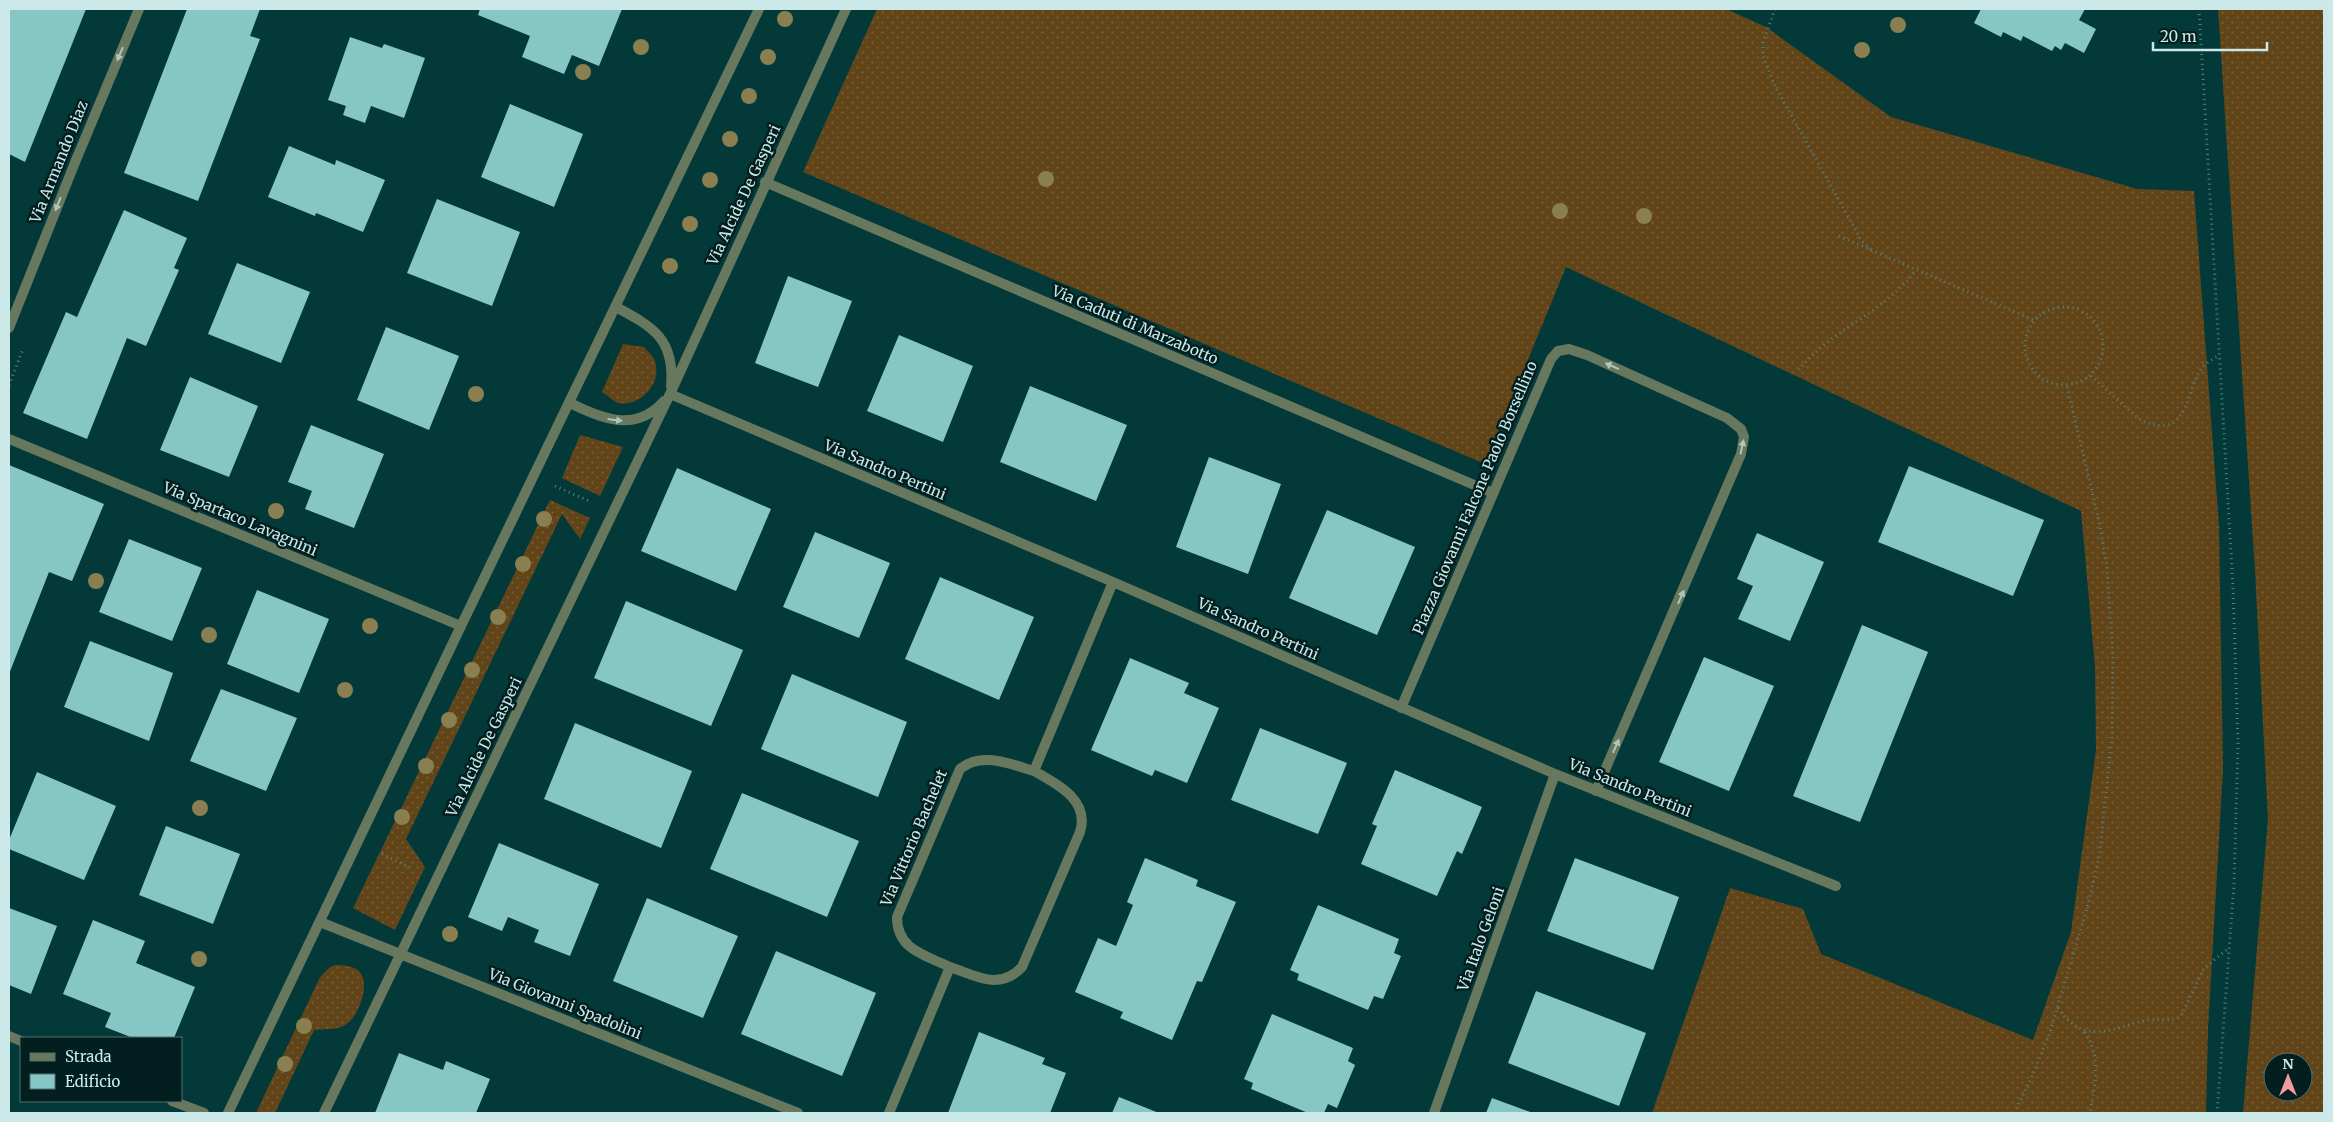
<svg xmlns="http://www.w3.org/2000/svg" width="2333" height="1122" viewBox="0 0 2333 1122" font-family="Merriweather,serif">
<style>
.grass{fill:url(#grass-dots);fill-rule:evenodd}
.building{fill:#86c6c5}
.lines{fill:none;stroke-linecap:round;stroke-linejoin:round}
.path{stroke:#558281;stroke-width:3;stroke-dasharray:1 4;stroke-linecap:butt}
.service{stroke:#68785e;stroke-width:10}
.minor{stroke:#68785e;stroke-width:10}
.tertiary{stroke:#68785e;stroke-width:10}
.tree{fill:#897f50}
.oneway{fill:#adc7bf}
.labels{text-anchor:middle;stroke-width:5;stroke-linejoin:round;paint-order:stroke}
.street-label{font-size:15px;fill:#cae9e8;stroke:#031e1e}
</style>
<defs>
<pattern id="grass-dots" width="8" height="8" patternUnits="userSpaceOnUse" patternTransform="scale(1.25)"><rect width="8" height="8" fill="#614418"/><path d="M2 2h.1M6 6h.1" fill="none" stroke="#765f3a" stroke-width="1.8" stroke-linecap="round"/></pattern>
</defs>
<rect width="100%" height="100%" fill="#033a39"/>
<!-- grass -->
<path class="grass" d="M877 9H1726L1766 27 1891 117 2137 189 2194 191 2219 526 2223 769 2208 1029 2206 1113H1652L1730 888 1803 909 1821 954 2033 1040 2071 932 2096 750 2095 667 2081 511 1566 267 1485 464 803 172Z
M2218 9H2324V1113H2243L2268 819 2255 571ZM2273 1062H2303V1092H2273Z
M623 344 644 347C647 351 652 355 654 359 664 382 641 407 618 403 613 401 607 395 602 392Z
M580 435 623 447 600 496 562 478Z
M550 500 590 518 580 539 562 514 406 839 425 867 395 930 353 908Z
M336 965C361 965 368 975 362 999 359 1008 354 1020 345 1025 338 1030 323 1029 314 1030L275 1113H256L320 977 330 967Z"/>
<!-- building -->
<path class="building" d="M9 9H86L25 162 9 154Z
M187 9H260L250 36 260 39 198 201 124 173Z
M480 9H622L599 66 572 55 564 74 522 57 530 36 478 15Z
M1981 9H2085L2079 20 2096 29 2084 53 2065 43 2061 50 2055 46 2052 51 2023 36 2021 41 2003 32 2001 37 1974 23Z
M350 37 382 48 384 44 425 58 404 118 371 106 365 123 343 115 346 106 328 100Z
M510 104 583 134 554 207 481 177Z
M289 146 335 165 336 160 385 180 363 232 316 213 315 216 268 197Z
M437 199 520 232 492 306 407 273Z
M124 210 187 238 174 268 179 270 146 346 127 338 87 439 23 413 66 312 77 317Z
M237 263 310 292 281 363 208 334Z
M788 276 852 301 818 387 755 363Z
M386 327 459 356 429 430 357 400Z
M899 335 973 366 943 442 867 411Z
M190 377 258 406 229 477 160 450Z
M1030 386 1127 425 1096 501 1000 462Z
M311 425 384 454 354 528 305 509 312 491 288 482Z
M1209 457 1281 484 1248 574 1176 547Z
M9 465 104 504 72 581 49 572 9 674Z
M1909 466 2044 520 2013 596 1878 542Z
M677 468 771 509 736 591 641 551Z
M1327 510 1415 547 1377 635 1289 598Z
M815 532 890 563 859 638 783 607Z
M1757 533 1824 562 1790 641 1738 619 1753 586 1737 579Z
M129 539 202 568 172 641 99 612Z
M940 577 1034 617 999 700 905 659Z
M257 590 329 619 299 693 227 664Z
M626 601 743 650 711 726 594 678Z
M1862 625 1928 652 1860 822 1793 796Z
M90 641 173 673 149 741 64 707Z
M1704 657 1774 686 1729 791 1659 762Z
M1130 658 1189 683 1184 693 1219 708 1187 783 1155 770 1152 776 1091 750Z
M792 674 907 722 878 797 761 749Z
M221 689 297 718 266 791 190 761Z
M575 723 692 771 661 848 544 799Z
M1260 728 1347 763 1318 834 1231 800Z
M1395 770 1482 807 1462 854 1457 851 1437 896 1361 864 1377 826 1372 824Z
M37 772 116 806 84 880 9 849V840Z
M742 793 859 841 827 917 710 869Z
M166 826 240 854 213 924 139 895Z
M499 843 599 884 570 956 534 942 539 930 508 917 502 931 468 917Z
M1145 858 1198 880 1196 886 1236 902 1202 982 1197 981 1172 1040 1120 1018 1123 1012 1075 992 1098 938 1116 946 1133 905 1127 902Z
M1575 858 1679 897 1653 970 1547 931Z
M647 898 738 936 703 1018 613 981Z
M1318 905 1399 939 1394 953 1401 956 1383 999 1374 996 1368 1010 1297 980 1299 974 1290 970Z
M9 908 57 926 31 994 9 985Z
M93 920 145 941 136 963 195 987 174 1038H133L105 1027 111 1013 63 994Z
M776 951 876 993 842 1076 741 1034Z
M1536 991 1646 1033 1619 1106 1508 1063Z
M1272 1014 1353 1048 1348 1061 1355 1065 1337 1108 1328 1104 1324 1113H1308L1251 1089 1253 1083 1244 1079Z
M979 1032 1045 1058 1042 1064 1066 1073 1050 1113H948Z
M399 1053 443 1070 446 1061 490 1079 476 1113H375Z
M1119 1097 1159 1113H1112Z
M1492 1098 1533 1113H1486Z"/>
<g class="lines">
<!-- path -->
<path class="path" d="M1775 9 1763 42V56L1775 86 1860 238 1871 250
M2199 9 2233 587 2238 743 2234 884 2217 1113
M1839 236 2033 320
M2025 346a39 39 0 1 1 78 0a39 39 0 1 1-78 0Z
M1799 370C1831 329 1886 312 1916 270
M2091 376 2139 419C2186 442 2185 399 2199 372 2204 364 2212 359 2220 355
M9 385 23 349
M555 486 591 502
M382 854 413 869
M2058 1008C2083 1046 2112 1029 2146 1020 2157 1018 2171 1023 2181 1016L2204 968 2229 948
M2085 1032C2102 1060 2095 1082 2090 1113
M2014 1113 2031 1079 2049 1035 2088 905 2099 858 2112 736 2113 658 2107 567 2099 521 2067 386"/>
<!-- service -->
<path class="service" d="M1401 708 1551 359 1558 351 1569 349 1587 355 1727 418 1741 429 1744 437 1741 454 1596 791"/>
<!-- minor -->
<path class="minor" d="M765 182 1493 493
M616 307C653 327 675 339 671 386
M9 328 76 160 139 9
M670 394 1113 582 1555 774 1836 886
M570 403C602 419 636 433 664 401
M9 439 461 626
M320 922 798 1113
M950 967C977 976 999 991 1022 967L1080 832C1090 800 1057 784 1034 771
M9 1036 21 1041
M172 1101 204 1113
M324 1113 670 394 846 9
M889 1113 950 967C925 955 897 950 897 917L960 769C981 751 1010 764 1034 771L1113 582
M1434 1113 1555 774"/>
<!-- tertiary -->
<path class="tertiary" d="M228 1113 461 626 759 9"/>
</g>
<!-- trees -->
<g class="tree">
<circle cx="785" cy="19" r="8"/>
<circle cx="1898" cy="25" r="8"/>
<circle cx="641" cy="47" r="8"/>
<circle cx="1862" cy="50" r="8"/>
<circle cx="768" cy="57" r="8"/>
<circle cx="583" cy="72" r="8"/>
<circle cx="749" cy="96" r="8"/>
<circle cx="730" cy="139" r="8"/>
<circle cx="1046" cy="179" r="8"/>
<circle cx="710" cy="180" r="8"/>
<circle cx="1560" cy="211" r="8"/>
<circle cx="1644" cy="216" r="8"/>
<circle cx="690" cy="224" r="8"/>
<circle cx="670" cy="266" r="8"/>
<circle cx="476" cy="394" r="8"/>
<circle cx="276" cy="511" r="8"/>
<circle cx="544" cy="519" r="8"/>
<circle cx="523" cy="564" r="8"/>
<circle cx="96" cy="581" r="8"/>
<circle cx="498" cy="617" r="8"/>
<circle cx="370" cy="626" r="8"/>
<circle cx="209" cy="635" r="8"/>
<circle cx="472" cy="670" r="8"/>
<circle cx="345" cy="690" r="8"/>
<circle cx="449" cy="720" r="8"/>
<circle cx="426" cy="766" r="8"/>
<circle cx="200" cy="808" r="8"/>
<circle cx="402" cy="817" r="8"/>
<circle cx="450" cy="934" r="8"/>
<circle cx="199" cy="959" r="8"/>
<circle cx="304" cy="1026" r="8"/>
<circle cx="285" cy="1064" r="8"/>
</g>
<!-- one-way arrows -->
<defs><path id="oneway-solid" d="M-6-.8H1V-3.2L6.5 0L1 3.2V.8H-6Z" transform="scale(1.25)"/></defs>
<g class="oneway">
<use href="#oneway-solid" transform="translate(120 54) rotate(113)"/>
<use href="#oneway-solid" transform="translate(58 204) rotate(112)"/>
<use href="#oneway-solid" transform="translate(1612 366) rotate(-156)"/>
<use href="#oneway-solid" transform="translate(615 420) rotate(7)"/>
<use href="#oneway-solid" transform="translate(1742 447) rotate(-78)"/>
<use href="#oneway-solid" transform="translate(1681 597) rotate(-66)"/>
<use href="#oneway-solid" transform="translate(1616 746) rotate(-66)"/>
</g>
<g class="labels">
<!-- street labels -->
<g class="street-label">
<text transform="translate(59 162) rotate(-68)" y="5">Via Armando Diaz</text>
<text transform="translate(744 195) rotate(-65)" y="5">Via Alcide De Gasperi</text>
<text transform="translate(1135 325) rotate(23)" y="5">Via Caduti di Marzabotto</text>
<text transform="translate(885 470) rotate(23)" y="5">Via Sandro Pertini</text>
<text transform="translate(1475 498) rotate(-67)" y="5">Piazza Giovanni Falcone Paolo Borsellino</text>
<text transform="translate(240 519) rotate(23)" y="5">Via Spartaco Lavagnini</text>
<text transform="translate(1258 629) rotate(24)" y="5">Via Sandro Pertini</text>
<text transform="translate(484 747) rotate(-64)" y="5">Via Alcide De Gasperi</text>
<text transform="translate(1630 788) rotate(22)" y="5">Via Sandro Pertini</text>
<text transform="translate(914 838) rotate(-67)" y="5">Via Vittorio Bachelet</text>
<text transform="translate(1481 939) rotate(-70)" y="5">Via Italo Geloni</text>
<text transform="translate(565 1004) rotate(22)" y="5">Via Giovanni Spadolini</text>
</g>
</g>
<!-- border -->
<rect width="2333" height="1122" fill="none" stroke="#cae9e8" stroke-width="20"/>
<!-- legend -->
<rect x="20" y="1037" width="162" height="65" fill="#031e1e" stroke="#536f6f"/>
<rect x="30" y="1053" width="25" height="8" fill="#68785e" stroke="#536f6f"/>
<text x="65" y="1062" font-size="15" fill="#cae9e8">Strada</text>
<rect x="30" y="1074" width="25" height="15" fill="#86c6c5" stroke="#536f6f"/>
<text x="65" y="1087" font-size="15" fill="#cae9e8">Edificio</text>
<!-- north arrow -->
<g transform="translate(2288 1077)"><circle r="24" fill="#031e1e" stroke="#536f6f"/>
<path d="M0-4L9 19L0 12L-9 19Z" fill="#f49aa3"/>
<text y="-8" font-size="14" font-weight="bold" text-anchor="middle" fill="#cae9e8">N</text>
</g>
<!-- scale -->
<path d="M2153 42v8h114v-8" fill="none" stroke="#cae9e8" stroke-width="2.5"/>
<text x="2160" y="42" font-size="15" fill="#cae9e8" stroke="#031e1e" stroke-width="4" paint-order="stroke">20 m</text>
</svg>
